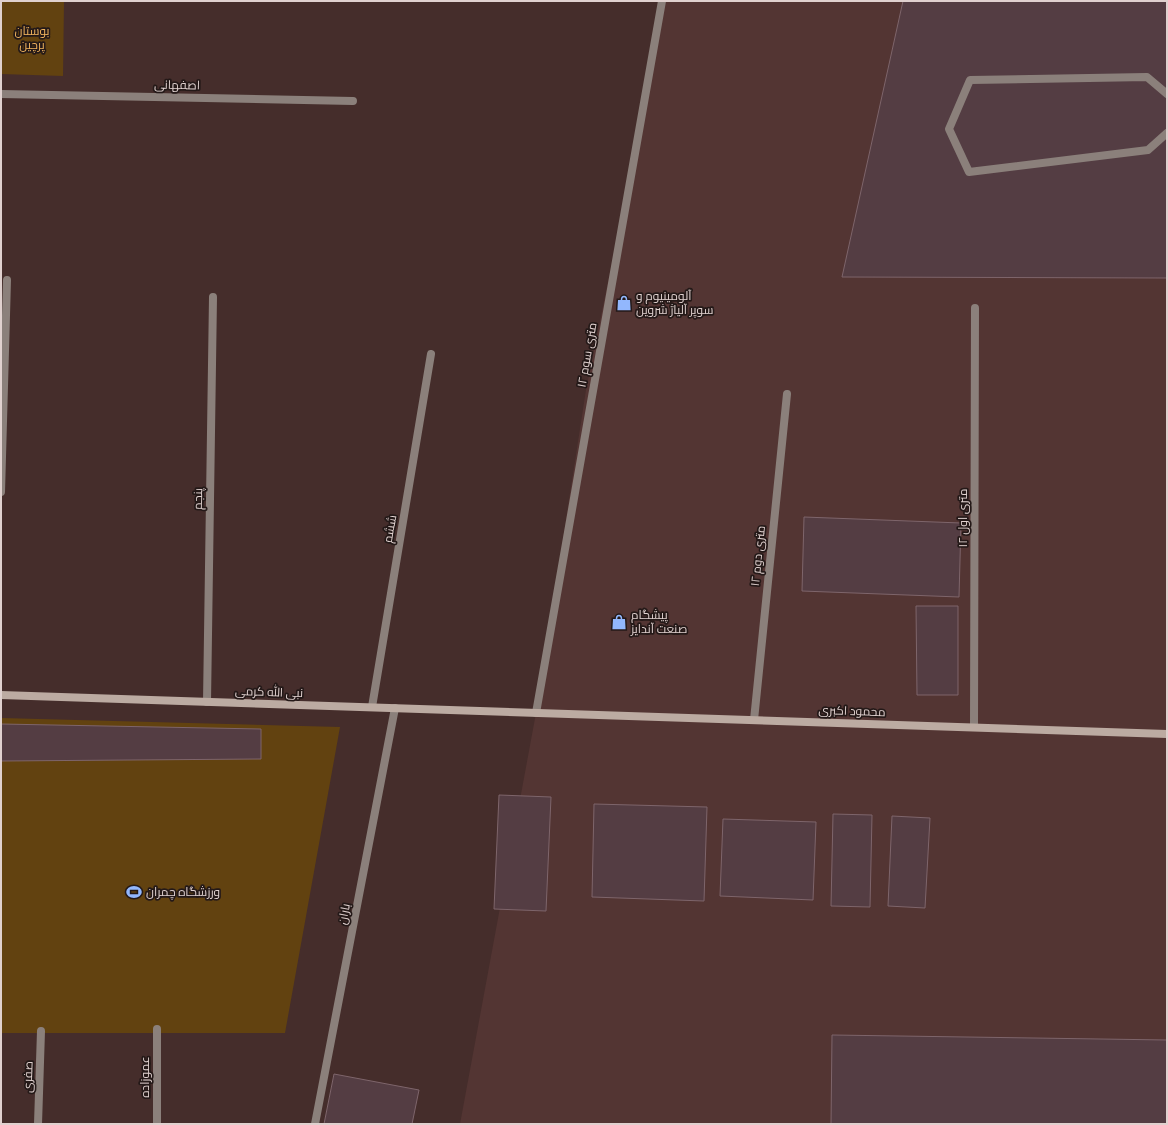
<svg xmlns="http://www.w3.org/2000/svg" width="1168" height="1125" viewBox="0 0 1168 1125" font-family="Ubuntu,Cairo,sans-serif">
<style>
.built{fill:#533533}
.green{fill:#624210}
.building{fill:#543d43;stroke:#7e656b}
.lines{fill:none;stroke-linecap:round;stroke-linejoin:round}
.lane{stroke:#8b807b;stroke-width:8}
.street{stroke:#8b807b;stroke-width:8}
.secondary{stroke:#bcaba2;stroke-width:8}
.labels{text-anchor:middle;stroke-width:3.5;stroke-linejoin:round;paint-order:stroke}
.park-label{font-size:12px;fill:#f1b45e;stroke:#241918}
.street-label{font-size:12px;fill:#e0d1cf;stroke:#241918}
.poi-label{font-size:12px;fill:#e0d1cf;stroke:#241918;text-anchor:start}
</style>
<rect width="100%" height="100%" fill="#452d2b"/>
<!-- built -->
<path class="built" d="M665 1H1167V1124H460L536 713 586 390Z"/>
<!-- green -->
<path class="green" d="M1 1H64L63 76 1 74Z
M1 718 340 727 285 1033H1Z"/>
<!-- building -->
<path class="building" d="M903 1H1167V278L842 277Z
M804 517 961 523 959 597 802 591Z
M916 606H958V695H917Z
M1 724 261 729V759L1 761Z
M499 795 551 797 546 911 494 909Z
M594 804 707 807 704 901 592 897Z
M833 814 872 815 870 907 831 906Z
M892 816 930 818 925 908 888 906Z
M723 819 816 822 813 900 720 896Z
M832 1035 1167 1040V1124H831Z
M334 1074 419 1090 412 1124H324Z"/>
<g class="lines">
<!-- lane -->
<path class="lane" d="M1 94 353 101
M1167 94 1147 77 970 80 949 129 969 172 1148 150 1167 133
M1 492 7 280
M207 702 213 297
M372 707 431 354
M754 720 787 394
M974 727 975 308"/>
<!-- street -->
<path class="street" d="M536 713 662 1
M38 1124 41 1031
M157 1124V1029
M315 1124 395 708"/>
<!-- secondary -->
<path class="secondary" d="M1 695 1167 734"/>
</g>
<!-- icons -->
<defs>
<g id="shop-bare" transform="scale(1.2)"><path d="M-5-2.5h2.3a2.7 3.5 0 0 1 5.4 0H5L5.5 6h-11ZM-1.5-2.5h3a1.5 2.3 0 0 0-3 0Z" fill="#92b7fd" stroke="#241918" stroke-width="2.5" paint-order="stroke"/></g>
<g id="stadium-bare" transform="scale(1.2)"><path d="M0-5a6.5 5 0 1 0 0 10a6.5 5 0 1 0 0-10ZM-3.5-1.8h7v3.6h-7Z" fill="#92b7fd" stroke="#241918" stroke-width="2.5" paint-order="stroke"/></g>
</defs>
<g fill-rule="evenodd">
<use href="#shop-bare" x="624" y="303"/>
<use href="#shop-bare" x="619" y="622"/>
<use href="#stadium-bare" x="134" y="892"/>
</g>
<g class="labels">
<!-- park labels -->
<g class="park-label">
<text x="32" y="35">بوستان<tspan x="32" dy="14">پرچین</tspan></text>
</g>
<!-- street labels -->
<g class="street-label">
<text transform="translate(177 85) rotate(1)" y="4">اصفهانی</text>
<text transform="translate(587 355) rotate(-80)" y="4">۱۲ متری سوم</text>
<text transform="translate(198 499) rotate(-89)" y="4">پنجم</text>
<text transform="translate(963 518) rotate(-90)" y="4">۱۲ متری اول</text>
<text transform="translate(390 529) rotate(-80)" y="4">ششم</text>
<text transform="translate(758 556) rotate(-84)" y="4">۱۲ متری دوم</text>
<text transform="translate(269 692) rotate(2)" y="4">نبی الله کرمی</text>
<text transform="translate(852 711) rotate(2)" y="4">محمود اکبری</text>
<text transform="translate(344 914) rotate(-79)" y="4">باران</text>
<text transform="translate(28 1077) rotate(-88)" y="4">صفری</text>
<text transform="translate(145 1077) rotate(-90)" y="4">عموزاده</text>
</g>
<!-- poi labels -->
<g class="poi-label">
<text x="636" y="300">آلومینیوم و<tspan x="636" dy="14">سوپر آلیاژ شروین</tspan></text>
<text x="631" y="619">پیشگام<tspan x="631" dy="14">صنعت آندایز</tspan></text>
<text x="146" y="896">ورزشگاه چمران</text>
</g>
</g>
<!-- border -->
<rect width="1168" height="1125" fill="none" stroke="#e0d1cf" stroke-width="4"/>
</svg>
